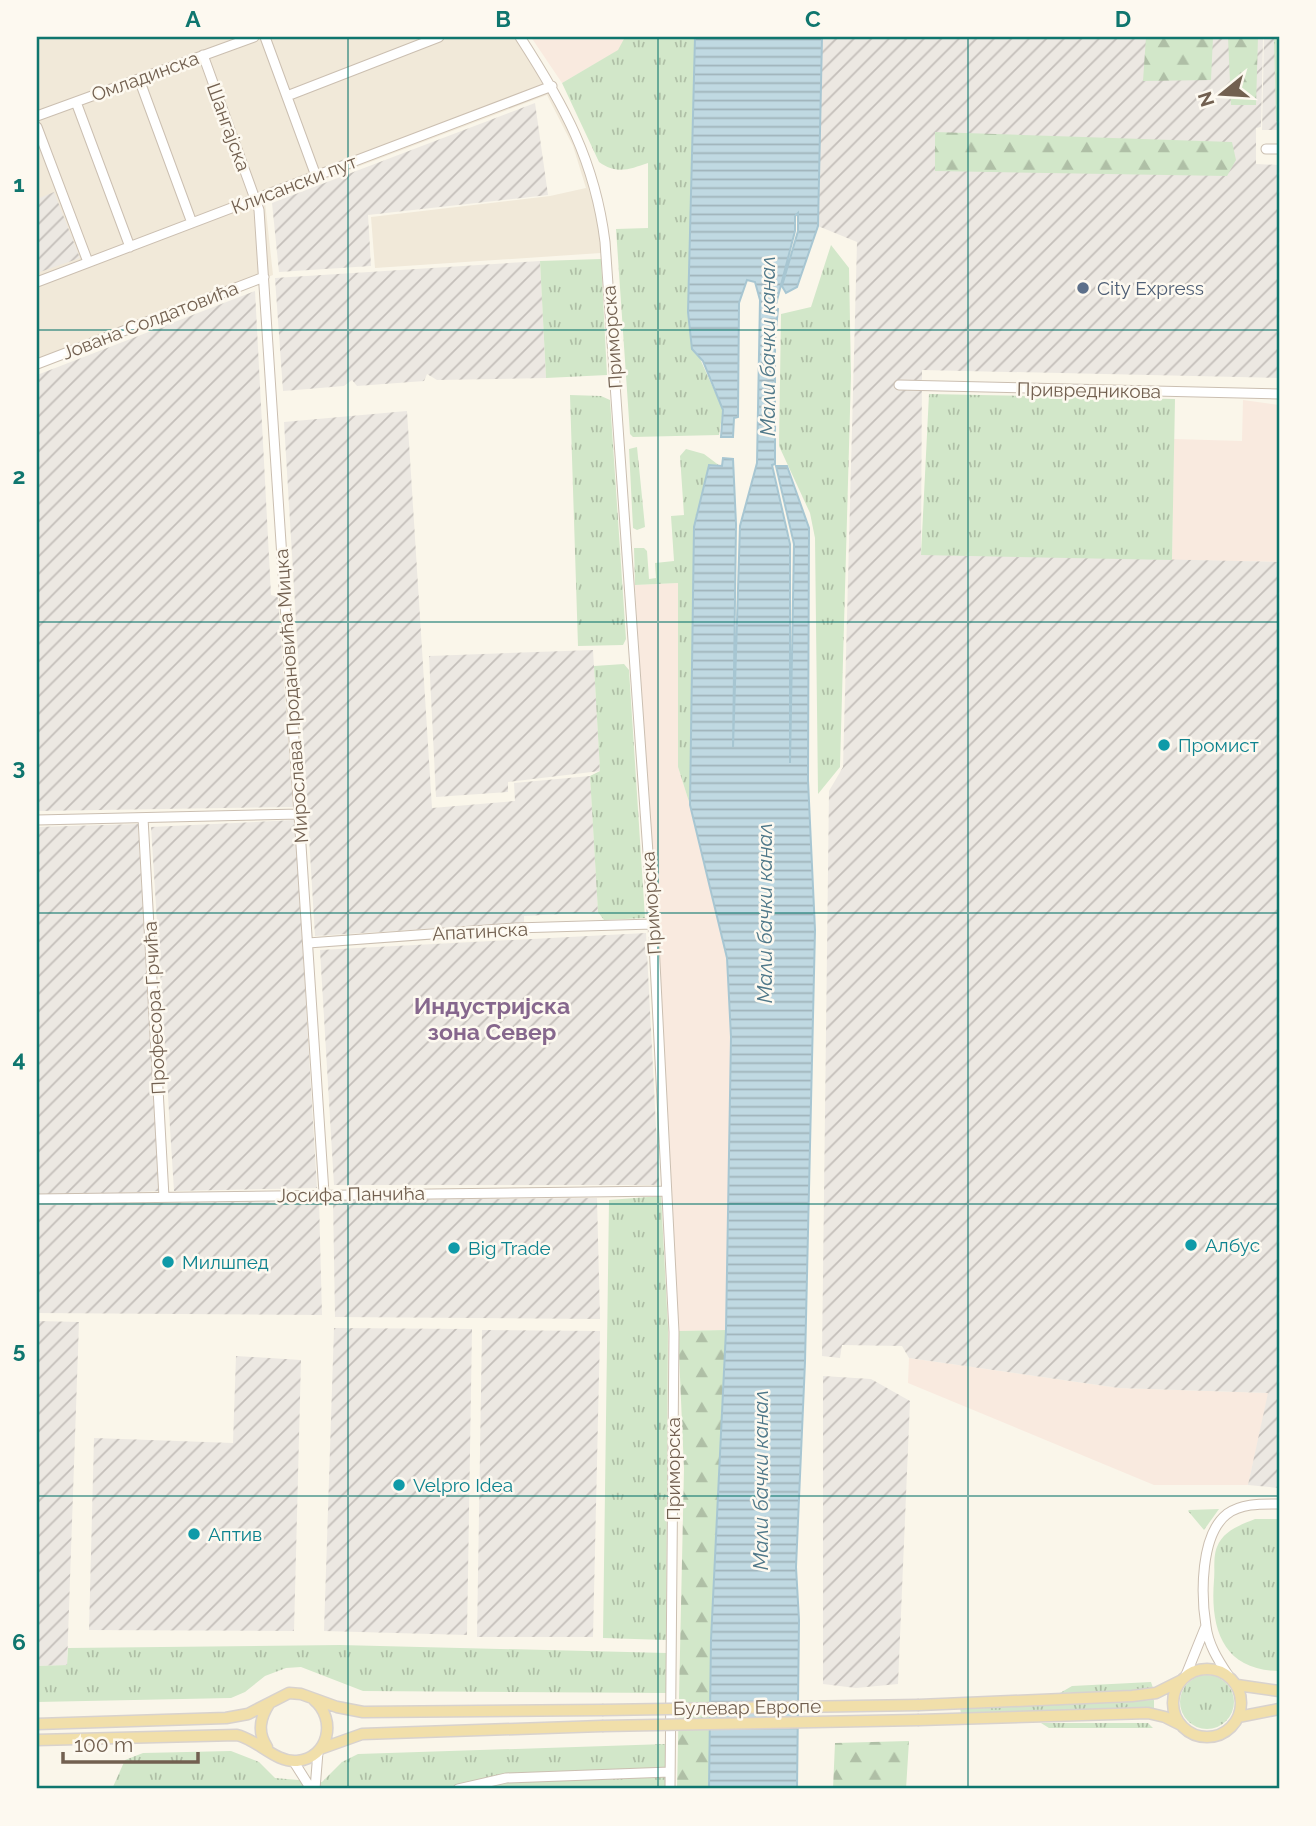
<svg xmlns="http://www.w3.org/2000/svg" width="1316" height="1826" viewBox="0 0 1316 1826" font-family="Raleway,sans-serif">
<style>
.residential{fill:#f1e9d9}
.commercial{fill:#f9eadf}
.industrial{fill:url(#industrial-furrows)}
.grass{fill:url(#grass-tufts)}
.forest{fill:url(#forest-firs)}
.water{fill:url(#water-rules);stroke:#a7c6d2;stroke-width:2}
.lines{fill:none;stroke-linecap:round;stroke-linejoin:round}
.minor-casing{stroke:#cbbfb1;stroke-width:11}
.major-casing{stroke:#d8d2ce;stroke-width:13}
.minor{stroke:#fff;stroke-width:9}
.major{stroke:#f1dfaa;stroke-width:10}
.major-bridge-casing{stroke:#d8d2ce;stroke-width:13;stroke-linecap:butt}
.major-bridge{stroke:#f1dfaa;stroke-width:10}
.grid{fill:none;stroke:#0f766e;stroke-width:2;stroke-opacity:0.55}
.service-dot{fill:#5c6f8a;stroke:#fdf9f0;stroke-width:2.5}
.culture-dot{fill:#0f9aa8;stroke:#fdf9f0;stroke-width:2.5}
.labels{text-anchor:middle;stroke-width:5;stroke-linejoin:round;paint-order:stroke}
.street-label{font-size:19px;fill:#726050;stroke:#fdf9f0}
.service-label{font-size:19px;fill:#4e5e75;stroke:#fdf9f0;text-anchor:start}
.culture-label{font-size:19px;fill:#0d838f;stroke:#fdf9f0;text-anchor:start}
.water-label{font-size:21px;font-style:italic;fill:#4f7889;stroke:#fdf9f0}
.quarter-label{font-size:23px;font-weight:bold;fill:#86678d;stroke:#fdf9f0}
.neatline{fill:none;stroke:#0f766e;stroke-width:2.5}
.grid-label{font-size:23px;text-anchor:middle;font-weight:bold;fill:#0f766e}
</style>
<defs>
<pattern id="industrial-furrows" width="10" height="10" patternUnits="userSpaceOnUse" patternTransform="scale(1.75)"><rect width="10" height="10" fill="#ece8e2"/><path d="M-1 1l2-2M0 10L10 0M9 11l2-2" fill="none" stroke="#c4bfba"/></pattern>
<pattern id="grass-tufts" width="24" height="20" patternUnits="userSpaceOnUse" patternTransform="scale(1.75)"><rect width="24" height="20" fill="#d2e7c9"/><path d="M3 7l-1-3M5 7V3M7 7l1-3M15 17l-1-3M17 17v-4M19 17l1-3" fill="none" stroke="#afbfa6"/></pattern>
<pattern id="forest-firs" width="22" height="20" patternUnits="userSpaceOnUse" patternTransform="scale(1.75)"><rect width="22" height="20" fill="#d2e7c9"/><path d="M5 1l3.5 6h-7zM16 11l3.5 6h-7z" fill="#afbfa6"/></pattern>
<pattern id="water-rules" width="6" height="5" patternUnits="userSpaceOnUse" patternTransform="scale(1.75)"><rect width="6" height="5" fill="#c0d9e2"/><path d="M0 2.5h6" fill="none" stroke="#a0b3ba"/></pattern>
</defs>
<rect width="100%" height="100%" fill="#faf6ea"/>
<!-- residential -->
<path class="residential" d="M37 37H517L576 144 595 200 601 253 375 268 371 217 550 196 586 188 573 146 547 95 265 202 273 275 37 366Z"/>
<!-- commercial -->
<path class="commercial" d="M531 37H625L619 50 562 83Z
M1243 400 1279 405V562L1172 560 1174 439 1242 441Z
M678 583V767L690 805 727 958 731 1037 726 1330 678 1331 635 585Z
M909 1358 1119 1388 1269 1393 1248 1485H1154L908 1383Z"/>
<!-- industrial -->
<path class="industrial" d="M822 37H1263L1261 127 1256 128V164L1279 165V378L922 370 921 554 1279 562V1488L1248 1485 1268 1393 1119 1388 909 1358 902 1346 842 1345 840 1358 822 1356 829 791 843 767 857 242 818 226Z
M1264 37H1279V130H1262Z
M535 103 548 195 368 215 371 266 279 272 272 203Z
M54 192 80 258 37 273V199Z
M540 261 546 378 437 380 427 374 424 381 357 386 352 380 344 386 283 391 275 278Z
M255 291 271 595 278 597 293 807 37 811V375Z
M407 411 432 808 515 801 514 783 590 776 598 912 524 916V923L315 936 284 422Z
M593 650 600 771 508 782V792L436 797 429 656Z
M295 820 317 1188 174 1191 151 827Z
M138 824 159 1191 37 1197V827Z
M646 933 659 1185H334L320 950Z
M597 1198 600 1319 335 1317 333 1200Z
M319 1200 322 1315 37 1313V1205Z
M37 1321 79 1322 67 1665 37 1666Z
M334 1328 472 1329 467 1635 324 1631Z
M482 1330 600 1331 593 1637H477Z
M236 1356 301 1360 294 1631 89 1630 94 1438 233 1443Z
M823 1376 871 1379 910 1401 898 1684 856 1688 823 1684Z"/>
<!-- grass -->
<path class="grass" d="M625 37H695L688 312 697 352 723 410 719 435 633 437 630 434 616 229 648 228V163C630 169 617 175 599 162L562 83 618 50Z
M1274 37H1279V122L1276 121Z
M831 245 849 268 851 376 840 767 818 794 815 538 810 513 779 446 781 314 811 307Z
M601 259 607 375 546 378 540 261Z
M929 394 1175 399 1172 560 921 555Z
M570 395 601 396 610 400 626 639 623 645 578 646Z
M637 447 645 527 637 530 633 528 629 449Z
M686 449 704 454 720 466H709L690 805 678 767V583L635 585 634 548H644L647 551 649 579 656 578 655 563 674 561 671 516 684 515 680 456Z
M624 664 629 670 645 918 604 920 598 912 590 776 600 771 594 666Z
M661 1196 668 1328 666 1640 603 1638 609 1200Z
M1219 1509 1204 1530 1188 1511 1189 1510Z
M1255 1519H1279V1671C1223 1670 1210 1629 1214 1580 1215 1571 1213 1556 1217 1547 1223 1531 1240 1525 1255 1519Z
M340 1645 667 1653V1693L363 1691 301 1667 286 1668 265 1676 245 1692 231 1698 37 1702V1666L67 1665 68 1648Z
M1180 1702a27 27 0 1 1 54 0a27 27 0 1 1-54 0Z
M1151 1682 1153 1688 1145 1690 1060 1693 1072 1686Z
M1154 1700V1708L1081 1713 961 1714 960 1707Z
M1041 1723H1148L1153 1728H1049Z
M666 1744 665 1789H112L125 1760 143 1753 231 1751 259 1762 275 1778 322 1782 342 1762 358 1754Z"/>
<!-- forest -->
<path class="forest" d="M1146 37H1213L1211 80 1143 81Z
M1228 37H1258L1256 105H1231Z
M935 132 1232 142 1236 160 1227 176 935 171Z
M726 1330 711 1640 709 1789H677L684 1469 678 1331Z
M909 1741 906 1789H833L835 1743Z"/>
<!-- water -->
<path class="water" d="M695 37H822L818 226 797 287 786 293 782 286 798 231V213L795 216V231L775 308 778 309 775 339V464L772 465 790 544V763L794 544 776 466H787L809 528 808 780 815 930 805 1362 796 1567 799 1620 797 1789H709L711 1640 726 1330 731 1037 727 958 690 805 694 527 709 465 722 466 723 458 733 459 736 524 733 747 740 526 757 463 760 300 755 282 747 280 739 303 738 417 734 418 733 437H721L723 410 703 361 692 349 688 312Z"/>
<g class="lines">
<!-- minor casing -->
<g class="minor-casing">
<path id="minor" d="M265 37 316 176
M520 37C564 105 595 161 605 242L653 924 674 1332 670 1789
M203 55 259 210 324 1193
M139 79 192 223
M287 96 439 37
M76 102 130 247
M37 116 254 37
M37 127 88 262
M1266 149H1279
M37 282 552 86
M37 364 264 277
M899 385 1279 394
M143 818 164 1197
M37 820 300 814
M308 943 515 928 653 924
M37 1199 666 1191
M1186 1675 1205 1628
M1228 1675C1218 1660 1208 1644 1206 1626 1201 1595 1200 1535 1227 1514 1242 1503 1262 1504 1279 1504
M294 1762 311 1789
M315 1789 318 1752
M458 1789 506 1778 670 1772"/>
</g>
<!-- major casing -->
<g class="major-casing">
<path id="major" d="M1173 1703a34 34 0 1 1 68 0a34 34 0 1 1-68 0Z
M1237 1685 1279 1691
M919 1705 1132 1696 1156 1693 1182 1680
M1238 1717 1279 1709
M919 1720 1148 1713 1165 1717 1181 1725
M37 1724 226 1718 248 1714 289 1693 301 1694 337 1707 363 1712 602 1710
M37 1740 237 1735C258 1740 276 1763 297 1761 329 1758 337 1719 314 1700
M267 1747C257 1732 260 1718 269 1704
M320 1749 362 1734 602 1726"/>
</g>
<!-- minor -->
<use href="#minor" class="minor"/>
<!-- major -->
<use href="#major" class="major"/>
<!-- major-bridge casing -->
<g class="major-bridge-casing">
<path id="major-bridge" d="M602 1710 919 1705
M602 1726 919 1720"/>
</g>
<!-- major-bridge -->
<use href="#major-bridge" class="major-bridge"/>
</g>
<!-- grid -->
<path class="grid" d="M348 37V1789M658 37V1789M968 37V1789M37 330H1279M37 622H1279M37 913H1279M37 1204H1279M37 1496H1279"/>
<!-- markers -->
<circle class="service-dot" cx="1083" cy="288" r="7"/>
<g class="culture-dot">
<circle cx="1164" cy="745" r="7"/>
<circle cx="1191" cy="1245" r="7"/>
<circle cx="454" cy="1248" r="7"/>
<circle cx="168" cy="1262" r="7"/>
<circle cx="399" cy="1485" r="7"/>
<circle cx="194" cy="1534" r="7"/>
</g>
<g class="labels">
<!-- street labels -->
<g class="street-label">
<text transform="translate(145 76) rotate(-20)" y="7">Омладинска</text>
<text transform="translate(229 127) rotate(70)" y="7">Шангајска</text>
<text transform="translate(294 184) rotate(-21)" y="7">Клисански пут</text>
<text transform="translate(150 320) rotate(-21)" y="7">Јована Солдатовића</text>
<text transform="translate(612 337) rotate(-94)" y="7">Приморска</text>
<text transform="translate(1089 390) rotate(1)" y="7">Привредникова</text>
<text transform="translate(291 696) rotate(-94)" y="7">Мирослава Продановића Мицка</text>
<text transform="translate(651 903) rotate(-94)" y="7">Приморска</text>
<text transform="translate(480 931) rotate(-3)" y="7">Апатинска</text>
<text transform="translate(154 1008) rotate(-93)" y="7">Професора Грчића</text>
<text transform="translate(351 1194) rotate(-1)" y="7">Јосифа Панчића</text>
<text transform="translate(673 1469) rotate(-90)" y="7">Приморска</text>
<text transform="translate(747 1707) rotate(-1)" y="7">Булевар Европе</text>
</g>
<!-- service labels -->
<g class="service-label">
<text x="1097" y="295">City Express</text>
</g>
<!-- culture labels -->
<g class="culture-label">
<text x="1178" y="752">Промист</text>
<text x="1205" y="1252">Албус</text>
<text x="468" y="1255">Big Trade</text>
<text x="182" y="1269">Милшпед</text>
<text x="413" y="1492">Velpro Idea</text>
<text x="208" y="1541">Аптив</text>
</g>
<!-- water labels -->
<g class="water-label">
<text transform="translate(768 346) rotate(-90)" y="7">Мали бачки канал</text>
<text transform="translate(765 913) rotate(-90)" y="7">Мали бачки канал</text>
<text transform="translate(761 1480) rotate(-90)" y="7">Мали бачки канал</text>
</g>
<!-- quarter labels -->
<g class="quarter-label">
<text x="492" y="1014">Индустријска<tspan x="492" dy="26">зона Север</tspan></text>
</g>
</g>
<!-- border -->
<rect width="1316" height="1826" fill="none" stroke="#fdf9f0" stroke-width="77"/>
<!-- north arrow -->
<g transform="translate(1222 94) rotate(252)" stroke="#fdf9f0" stroke-width="5" paint-order="stroke">
<path d="M0-5L12 26L0 18L-12 26Z" fill="#726050"/>
<text y="-10" font-size="19" font-weight="bold" text-anchor="middle" fill="#726050">N</text>
</g>
<!-- scale -->
<path d="M63 1752v10h135v-10" fill="none" stroke="#726050" stroke-width="3.5"/>
<text x="74" y="1752" font-size="21" fill="#726050" stroke="#fdf9f0" stroke-width="5" paint-order="stroke">100 m</text>
<rect x="38" y="38" width="1240" height="1749" class="neatline"/>
<g class="grid-label">
<text x="193" y="27">A</text>
<text x="503" y="27">B</text>
<text x="813" y="27">C</text>
<text x="1123" y="27">D</text>
<text x="19" y="192">1</text>
<text x="19" y="484">2</text>
<text x="19" y="775">3</text>
<text x="19" y="1067">4</text>
<text x="19" y="1358">5</text>
<text x="19" y="1650">6</text>
</g>
</svg>
